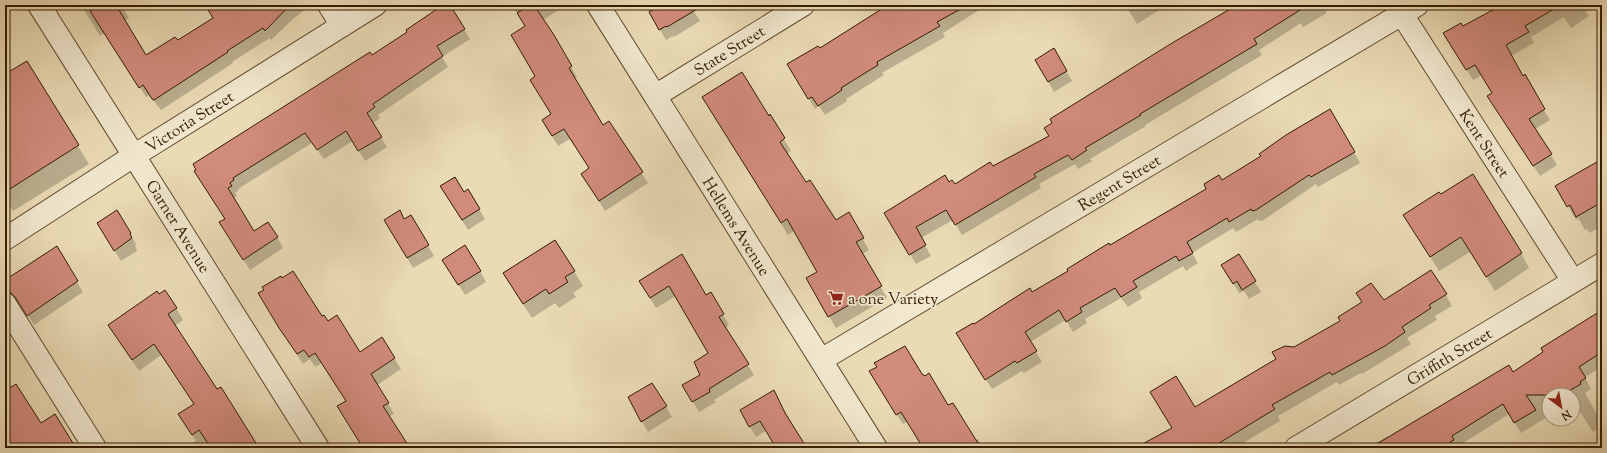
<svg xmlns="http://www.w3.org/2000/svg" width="1607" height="453" viewBox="0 0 1607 453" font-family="'Sorts Mill Goudy',serif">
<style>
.shadow{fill:#0003}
.building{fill:#d18b7c;stroke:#341b02}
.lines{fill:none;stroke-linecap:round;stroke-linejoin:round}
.minor-casing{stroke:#624b2f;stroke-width:24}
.minor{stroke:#f1e8cf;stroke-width:22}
.labels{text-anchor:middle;stroke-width:3.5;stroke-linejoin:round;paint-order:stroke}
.street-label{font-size:16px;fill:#341b02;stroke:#f1e8cf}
.poi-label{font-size:16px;fill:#341b02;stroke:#f1e8cf;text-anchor:start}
</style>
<rect width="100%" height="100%" fill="#eadbb5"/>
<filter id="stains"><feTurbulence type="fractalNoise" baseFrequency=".005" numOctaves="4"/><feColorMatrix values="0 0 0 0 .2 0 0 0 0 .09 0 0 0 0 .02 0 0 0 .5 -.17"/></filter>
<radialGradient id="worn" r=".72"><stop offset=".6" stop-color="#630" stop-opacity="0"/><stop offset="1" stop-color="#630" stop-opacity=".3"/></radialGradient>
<!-- shadow -->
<path class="shadow" d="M81 5H121L129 18 124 21 146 56 178 42 214 19 218 5H311L293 19 271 40 270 38 232 62 233 63 161 110 149 95 146 97 104 33 100 36Z
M445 5H449L470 39 442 57 448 67 378 115 380 118 372 124 387 147 365 161 353 141 324 159 312 143 238 189 239 190 235 193 237 196 233 199 253 232 277 237 283 248 250 270 227 233 226 219 202 181Z
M512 5H554L557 11 543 20 577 77 574 79 603 127 609 123 648 183 605 211 582 174 590 169 570 139 558 146 543 121 553 115 537 77 526 27Z
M645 5H690L700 21 674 37 673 36 666 40Z
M894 5H987L943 33 945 37 882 73 884 75 846 99 847 101 825 115 819 106 815 109 789 65 819 50Z
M1125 5H1159L1161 9 1137 24Z
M1240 5H1322L1327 13 1303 27 1301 23 1259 50 1262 55 1145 125 1146 126 1090 159 1092 161 1078 169 1075 164 1039 184 1041 188 962 235 953 220 921 238 931 256 916 264 886 213 948 183 954 185 993 168 1050 136Z
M1504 5H1598L1586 12 1589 16 1571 28 1564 17 1531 37 1534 43 1511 56 1550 120 1535 129 1557 165 1540 176 1494 107 1493 93 1482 75 1473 80 1445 34 1463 28Z
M1054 50 1072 81 1054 92 1036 60Z
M26 62 89 164 13 211 5 197V75Z
M710 109 770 116 791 151 786 154 806 184 836 221 849 214 869 250 862 254 887 298 836 328 807 279 819 272 795 230 788 235Z
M1330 110 1360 163 1318 187 1316 184 1262 221H1259L1258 219 1236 232 1233 228 1192 253 1198 263 1186 271 1183 266 1139 292 1142 298 1128 307 1121 298 1085 319 1087 323 1073 332 1066 320 1030 342 1042 362 1024 373 1022 371 992 389 963 344 974 325 1032 293 1262 157Z
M1602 160V226L1590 233 1587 229 1585 230 1578 218 1576 220 1557 187Z
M464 193 479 209 485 219 468 230 447 197Z
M1405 215 1521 253 1529 268 1495 291 1470 252 1439 271Z
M411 216 434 256 413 268 386 220H404Z
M104 234H130L136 244 135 245 137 251 121 261Z
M56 248 83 292 34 325 23 308 10 299 5 288Z
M682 255 706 297 711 294 729 325 725 328 754 375 714 400 716 402 699 412 684 386 701 375 709 354 676 296 656 308 646 292Z
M1238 255 1261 292 1249 299 1244 291 1239 293 1223 265Z
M449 270 480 271 486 282 465 295Z
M574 271 583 286 573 293 576 297 559 308 555 303 532 318 513 289Z
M1357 294 1383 301 1446 295 1452 306 1435 316 1437 320 1407 338 1411 344 1362 374 1361 373 1339 385 1337 382 1278 416 1280 421 1235 448H1137L1173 429 1195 409 1294 348 1342 322 1362 303Z
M265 304 322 317 359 353 382 339 401 369 377 385 394 414 388 417 407 448H360L357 444 360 442 347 402 322 363 315 367 310 359 303 364Z
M176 308 183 320 175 326 217 390 259 448H184L196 441 186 426 195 404 161 355 139 371 109 325Z
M1602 311V367L1585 377 1591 389 1585 393 1602 423V427L1593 432 1573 401V395H1549V416L1521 433 1509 414 1457 447 1458 448H1371L1373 447 1372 445 1388 436 1389 437 1512 373 1544 353Z
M921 375 975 440 978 439 983 448H924L907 422 903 424 876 382Z
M774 392 806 448H777L767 430 756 437 741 411Z
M633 404 666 407 672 417 648 432 632 405Z"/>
<!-- building -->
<path class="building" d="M99 5H116L146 55 175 37 178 40 213 18 205 5H290L265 31 263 28 227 51 228 52 154 100 152 99 143 85 139 88 90 11Z
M443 5H450L465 29 437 46 443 56 373 104 375 107 367 113 382 137 358 151 346 131 317 150 305 133 233 178 234 180 230 183 232 186 228 188 254 231 268 222 278 237 243 260 219 222 225 219 194 171 196 170 193 164 370 52 372 55 407 32 406 30Z
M530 5H534L554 35 572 66 569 68 603 125 609 121 643 172 599 201 581 174 589 168 564 129 552 136 542 120 551 114 530 80 535 76 511 35 525 26 517 13Z
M660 5H704L667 27 666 26 659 30 649 12Z
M888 5H968L937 22 940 26 877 62 878 65 841 88 842 90 818 106 812 97 808 99 787 64 818 46 820 48Z
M1237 5H1308L1254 39 1257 44 1140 114 1141 115 1085 148 1087 150 1072 160 1068 155 1034 174 1036 177 955 225 946 210 916 227 926 245 909 255 884 213 945 175 949 182 952 180 955 184 990 162 993 166 1049 136 1044 128 1052 123 1050 119 1172 43Z
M1502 5H1561L1525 26 1529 32 1506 45 1523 76 1525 74 1545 109 1529 119 1552 154 1533 166 1487 96 1492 93 1475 65 1466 70 1443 33 1461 23 1463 26Z
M1054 48 1067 71 1048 82 1035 60Z
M27 61 79 145 5 192V74Z
M742 72 769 116 770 114 785 138 780 142 806 182 810 180 836 220 849 212 864 238 856 242 882 286 828 317 806 278 817 272 787 219 781 223 702 97Z
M1330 109 1355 152 1311 177 1309 175 1256 210 1252 211 1251 209 1229 222 1227 218 1187 242 1193 253 1179 261 1176 256 1133 281 1137 287 1121 297 1115 288 1080 308 1082 312 1066 322 1059 310 1025 332 1037 351 1017 363 1015 361 985 380 956 333 973 323 974 324 1030 288 1032 292 1068 271 1067 269 1109 243 1110 245 1206 189 1204 184 1219 175 1222 180 1261 156 1259 154 1286 135Z
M1602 159V202L1576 217 1570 205 1567 207 1555 186Z
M1473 174 1522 253 1486 277 1461 237 1430 257 1403 215 1439 192 1441 194Z
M455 177 464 192 468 189 480 209 462 220 440 186Z
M117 210 131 233 130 234 132 238 114 251 97 223Z
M400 210 404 219 411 215 429 245 407 258 384 220Z
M555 240 575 271 565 277 568 282 549 294 546 289 523 304 503 273Z
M465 245 481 271 458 285 442 260Z
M57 246 78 281 27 316 15 297 11 293 5 292V280Z
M682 254 706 295 711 292 724 314 719 317 749 364 709 389 710 392 692 402 682 385 700 375 694 362 708 353 669 286 650 298 639 281Z
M1239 254 1256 281 1242 290 1237 281 1233 284 1221 265Z
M1431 270 1447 294 1429 305 1431 308 1402 327 1405 332 1385 346 1332 375 1330 372 1272 405 1275 409 1211 448H1135L1172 428 1150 392 1176 376 1195 407 1276 359 1272 352 1285 346 1294 347 1340 321 1338 317 1362 302 1356 293 1371 283 1384 300Z
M293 271 322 316 324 315 328 321 337 315 360 352 382 337 395 358 371 374 389 403 383 406 410 448H363L337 406 346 401 315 353 309 357 304 350 297 354 279 328 258 293 264 290 262 287 281 276 282 278Z
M165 290 177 308 168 314 217 389 221 387 259 448H211L199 430 192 435 178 414 194 404 154 344 132 360 108 325 157 291 159 294Z
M1602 310V352L1579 367 1586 378 1580 382 1581 384 1562 395H1526L1536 410 1514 423 1503 404 1452 436 1454 440 1450 442 1453 448H1370L1509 365 1513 372 1543 352 1541 348Z
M905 346 922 374 925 376 929 373 948 405 953 403 981 448H923L901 412 896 415 869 371 877 367 874 363Z
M652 383 667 406 641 422 628 397Z
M16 384 41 423 55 414 76 448H5V391Z
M774 390 785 413 807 448H776L760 421 749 427 740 410Z"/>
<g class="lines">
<!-- minor casing -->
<g class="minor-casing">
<path id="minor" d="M39 5 318 448
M329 5 342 26
M598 5 876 448
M1396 5 1573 281
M655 96 803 5
M5 239 135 155 375 5
M5 304 95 448
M821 360 1417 5
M1296 448 1602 264"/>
</g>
<!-- minor -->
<use href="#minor" class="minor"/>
</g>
<!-- icons -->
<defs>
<g id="supermarket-bare" transform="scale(1.2)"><path d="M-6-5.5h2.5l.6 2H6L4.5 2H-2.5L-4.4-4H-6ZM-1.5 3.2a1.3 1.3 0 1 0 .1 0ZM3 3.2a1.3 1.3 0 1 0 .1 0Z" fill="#8f2418" stroke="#f1e8cf" stroke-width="2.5" paint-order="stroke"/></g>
</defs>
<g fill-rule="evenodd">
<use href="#supermarket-bare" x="836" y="298"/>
</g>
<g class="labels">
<!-- street labels -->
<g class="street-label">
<text transform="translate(729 50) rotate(-32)" y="6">State Street</text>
<text transform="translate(189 121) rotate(-32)" y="6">Victoria Street</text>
<text transform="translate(1485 143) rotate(57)" y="6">Kent Street</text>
<text transform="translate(1119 182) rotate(-31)" y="6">Regent Street</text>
<text transform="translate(179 226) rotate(58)" y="6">Garner Avenue</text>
<text transform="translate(737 226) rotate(58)" y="6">Hellems Avenue</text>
<text transform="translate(1449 356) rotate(-31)" y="6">Griffith Street</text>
</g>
<!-- poi labels -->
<g class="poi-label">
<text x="848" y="304">a one Variety</text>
</g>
</g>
<!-- margin -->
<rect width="1607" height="453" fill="none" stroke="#eadbb5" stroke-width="20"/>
<rect x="6" y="6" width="1595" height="441" fill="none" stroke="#341b02" stroke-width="2"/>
<rect x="10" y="10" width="1587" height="433" fill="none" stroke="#341b02"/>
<!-- north arrow -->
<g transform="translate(1561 407) rotate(148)"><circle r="19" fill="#f1e8cf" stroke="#a5967d"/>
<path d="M0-3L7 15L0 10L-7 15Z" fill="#8f2418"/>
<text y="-6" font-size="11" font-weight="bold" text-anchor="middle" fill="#341b02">N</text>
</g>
<rect width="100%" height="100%" filter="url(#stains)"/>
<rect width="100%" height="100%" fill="url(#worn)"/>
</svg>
